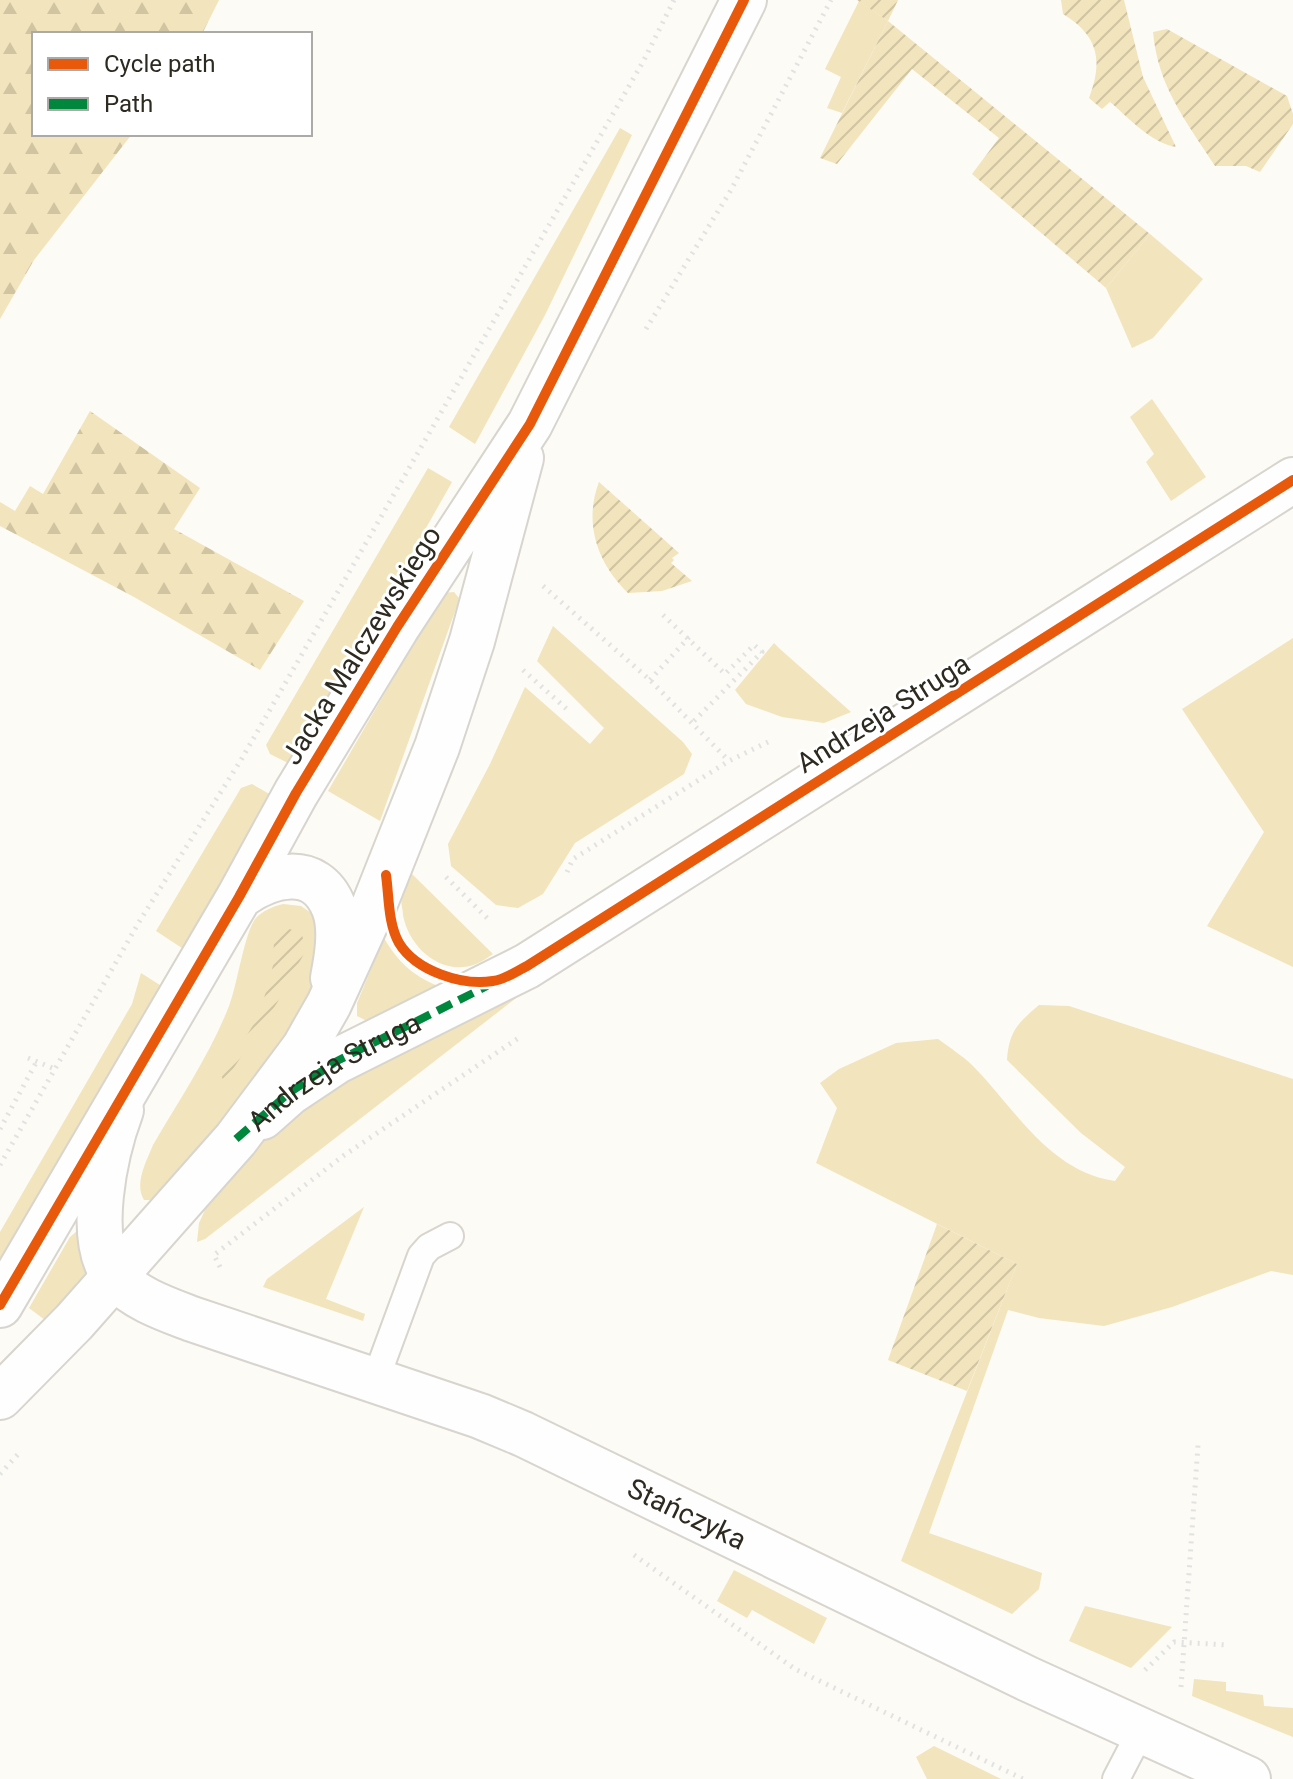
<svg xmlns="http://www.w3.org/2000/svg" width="1293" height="1779" viewBox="0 0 1293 1779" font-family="Roboto,sans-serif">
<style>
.grass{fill:#f2e4bc}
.forest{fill:url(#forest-firs)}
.garden{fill:url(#garden-furrows)}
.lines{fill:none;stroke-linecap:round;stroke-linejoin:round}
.service-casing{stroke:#d7d5cd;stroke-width:30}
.minor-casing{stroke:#d7d5cd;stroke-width:48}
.tertiary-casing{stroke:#d7d5cd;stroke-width:48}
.path{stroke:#e2e2e1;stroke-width:5;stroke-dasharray:2 6;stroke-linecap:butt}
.service{stroke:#fffefe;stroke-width:26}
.minor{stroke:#fffefe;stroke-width:44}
.tertiary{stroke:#fffefe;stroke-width:44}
.quiet{stroke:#00873e;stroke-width:8;stroke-dasharray:16 8;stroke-linecap:butt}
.cycleway-casing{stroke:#fff;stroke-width:15}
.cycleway{stroke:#e8590c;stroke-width:10}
.labels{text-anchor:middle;stroke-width:6;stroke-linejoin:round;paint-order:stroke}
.street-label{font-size:28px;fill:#2d2a20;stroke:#fff}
</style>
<defs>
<pattern id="forest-firs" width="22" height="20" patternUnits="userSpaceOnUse" patternTransform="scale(2)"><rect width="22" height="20" fill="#f2e4bc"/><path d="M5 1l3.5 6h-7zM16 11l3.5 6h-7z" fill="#d0c4a1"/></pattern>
<pattern id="garden-furrows" width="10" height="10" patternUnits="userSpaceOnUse" patternTransform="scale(2)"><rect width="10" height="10" fill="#f2e4bc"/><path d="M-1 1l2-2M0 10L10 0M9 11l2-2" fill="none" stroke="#d0c4a1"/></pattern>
</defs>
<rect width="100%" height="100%" fill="#fcfbf5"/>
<!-- grass -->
<path class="grass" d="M859 1 888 21 842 113 827 108 841 77 825 69Z
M620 128 632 135 545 315 475 444 449 427Z
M1150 234 1203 279 1153 338 1132 348 1106 288Z
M1152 399 1206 477 1171 501 1146 462 1154 454 1130 417Z
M428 468 452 482 292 765 270 754 266 745Z
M454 592 459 598 458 603 380 821 328 791 443 593Z
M553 626 683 742 692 754 684 774 575 843 543 894 518 908 496 905 451 866 448 844 490 764 525 687 590 744 604 728 537 661Z
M1293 638V967L1207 926 1264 832 1182 709Z
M774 643 780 649 851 712 824 723 782 717 746 704 735 690Z
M252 784 273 796 185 950 156 931 241 788Z
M411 873 493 954C488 957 482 962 476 964 442 977 409 948 403 915 403 909 400 902 402 896 403 889 408 880 411 873Z
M283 904 301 906 317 917 319 978 283 1042 246 1092 156 1195 150 1200H144C134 1184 146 1162 153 1145 179 1100 210 1055 229 1006 237 986 245 930 256 918 262 911 274 906 283 904Z
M384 938C397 961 413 976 438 986L367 1021 357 1016V1003Z
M141 973 163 987 0 1264V1232L132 1004Z
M520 995 205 1239 197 1242 199 1223 205 1210C229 1183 251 1152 278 1127 342 1067 443 1038 520 995Z
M1039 1005 1069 1006 1293 1079V1275L1271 1271 1172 1307 1104 1326 1039 1318 1008 1310 929 1533 1042 1573 1039 1589 1012 1614 901 1561 1017 1264 816 1163 837 1108 820 1083 839 1069 896 1043 938 1039C950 1048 963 1056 973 1066 1016 1110 1049 1171 1115 1181L1125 1167 1081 1133 1007 1060C1009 1031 1018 1023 1039 1005Z
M364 1207 326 1299 365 1314 363 1321 263 1287 267 1279Z
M77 1231 88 1271 45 1320 29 1308 70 1237Z
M734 1570 827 1618 814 1644 752 1610 747 1618 717 1601Z
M1085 1606 1172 1627 1131 1668 1069 1641Z
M1194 1679 1226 1682V1691L1263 1695 1264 1706 1293 1708V1737L1192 1696Z
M934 1746 1001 1779H927L916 1757Z"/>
<!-- forest -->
<path class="forest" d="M0 0H219L202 34H34V134H132L34 260 0 319Z
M90 411 200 488 174 529 304 601 260 670 134 597 0 526V502L15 511 30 486 43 494Z"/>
<!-- garden -->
<path class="garden" d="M857 0H898L888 21 1150 234 1106 288 972 174 999 138 912 69 837 164 820 158 888 21Z
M1061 0H1124L1143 77 1176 147C1151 143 1129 118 1110 102L1102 109 1089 98C1103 61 1099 36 1063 14Z
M1167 29 1287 96 1293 114V124L1260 172 1246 166H1215C1186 121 1158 87 1153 32Z
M599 482 679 553 672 558 674 560 671 563 692 581 662 591 628 593C598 564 583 524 599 482Z
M290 929 302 935 306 950 277 1003 225 1081 222 1078C222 1065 246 1039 253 1025 262 1006 269 985 273 965 274 953 272 945 277 934Z
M937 1224 1017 1264 967 1391 888 1360Z"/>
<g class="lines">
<!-- service casing -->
<g class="service-casing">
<path id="service" d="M375 1381 421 1256 429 1247 450 1236
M1116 1779 1141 1731"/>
</g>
<!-- minor casing -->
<g class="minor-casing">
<g id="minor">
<path id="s1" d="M121 1110C106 1150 84 1243 116 1278 136 1299 166 1309 192 1319L480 1416 523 1434 1028 1679 1248 1779"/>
<path d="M262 1117 289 1093 337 1061 527 966 1293 480"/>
</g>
</g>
<!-- tertiary casing -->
<g class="tertiary-casing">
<path id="tertiary" d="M239 897C269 875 316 861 334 908 342 929 337 957 333 978
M0 1305 239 897 296 793 397 627 530 424 744 0
M0 1397 74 1322 236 1139 304 1048 329 1004 375 903 437 747 472 641 521 458"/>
</g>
<!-- path -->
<path class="path" d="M646 329 731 190 831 0
M543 586 650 680 729 761
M663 615 725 674 754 645 762 652 693 722
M523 670 570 712
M650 680 691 635
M567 872 573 859 729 761 768 742
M446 877 490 921
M28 1058 55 1069
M0 1129 37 1061
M0 1165 139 922 241 760 644 60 674 0
M220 1267 214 1255 343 1156 520 1037
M0 1474 21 1451
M634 1555 795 1669 1023 1779
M1145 1670 1174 1642 1228 1645
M1181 1687 1198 1445"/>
<!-- service -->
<use href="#service" class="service"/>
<!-- minor -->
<use href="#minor" class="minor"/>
<!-- tertiary -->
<use href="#tertiary" class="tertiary"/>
<!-- quiet -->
<path class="quiet" id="s2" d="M236 1139 289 1093 337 1061 487 986"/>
<!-- cycleway casing -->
<g class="cycleway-casing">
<path id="cycleway" d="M386 875C389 896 388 924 399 943 416 971 462 986 493 981 504 980 517 971 527 966L1293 480
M0 1305 239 897 296 793 397 627 530 424 744 0"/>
</g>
<!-- cycleway -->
<use href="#cycleway" class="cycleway"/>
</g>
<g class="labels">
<!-- street labels -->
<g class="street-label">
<text transform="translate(361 645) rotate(-58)" y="10">Jacka Malczewskiego</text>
<text transform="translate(883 713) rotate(-32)" y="10">Andrzeja Struga</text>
<text dy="10" stroke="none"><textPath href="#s2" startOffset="120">Andrzeja Struga</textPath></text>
<text dy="10" stroke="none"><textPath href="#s1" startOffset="794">Stańczyka</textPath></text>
</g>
</g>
<!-- legend -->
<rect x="32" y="32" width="280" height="104" fill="#ffffff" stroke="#abaaa6" stroke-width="2"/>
<rect x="48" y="58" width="40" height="12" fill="#e8590c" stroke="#abaaa6" stroke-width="2"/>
<text x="104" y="72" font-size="24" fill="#2d2a20">Cycle path</text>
<rect x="48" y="98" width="40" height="12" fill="#00873e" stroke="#abaaa6" stroke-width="2"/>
<text x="104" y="112" font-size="24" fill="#2d2a20">Path</text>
</svg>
